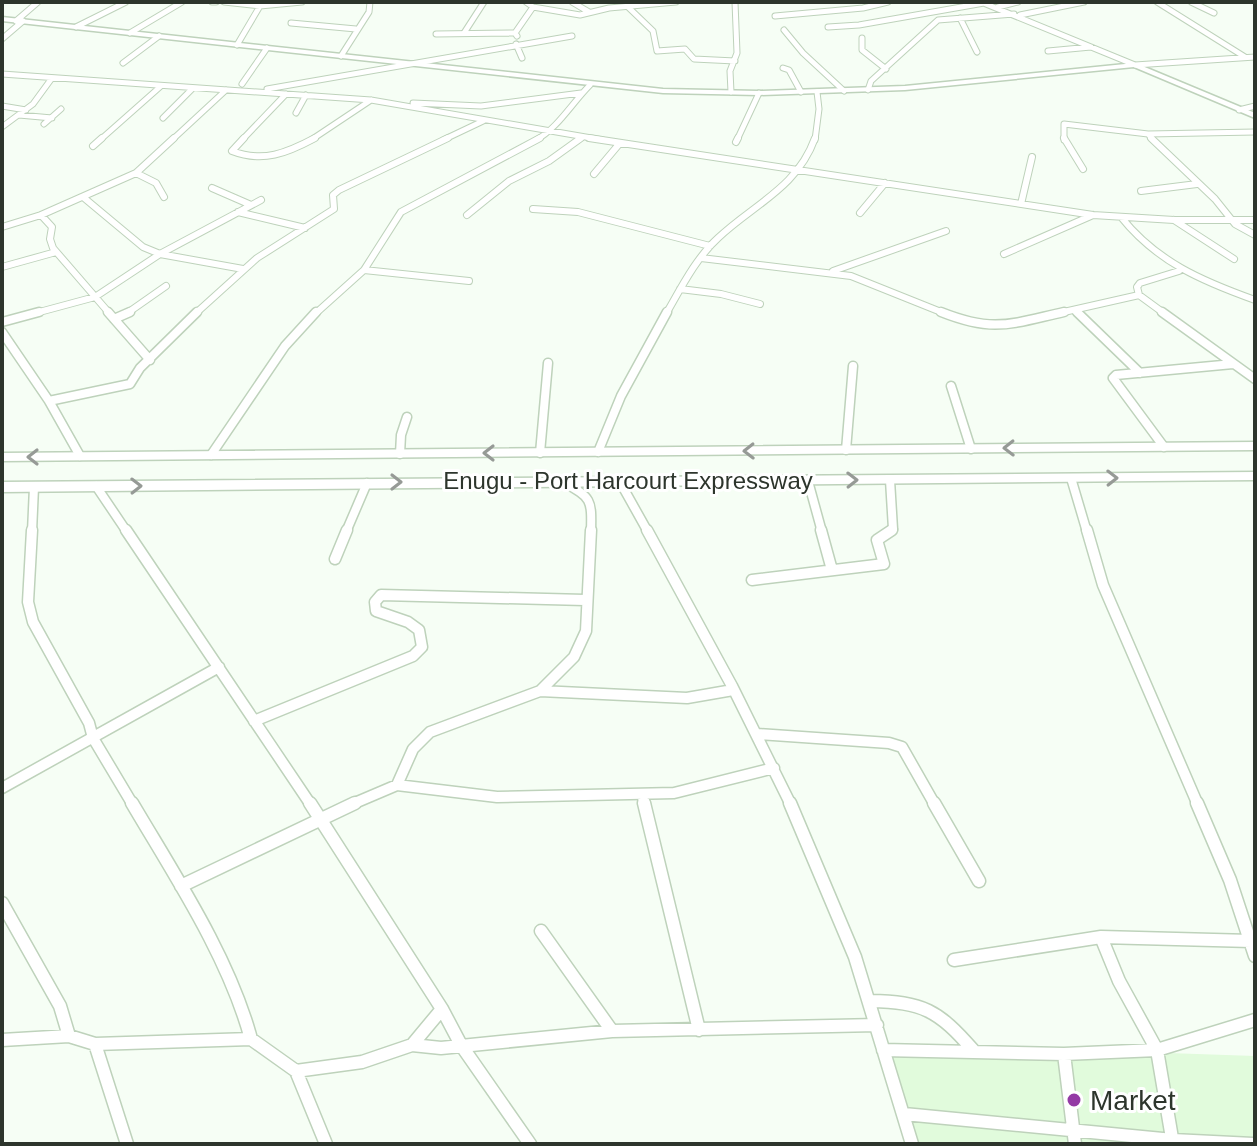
<svg xmlns="http://www.w3.org/2000/svg" width="1257" height="1146" viewBox="0 0 1257 1146" font-family="Helvetica,sans-serif">
<style>
.built{fill:#e1fbdc}
.lines{fill:none;stroke-linecap:round;stroke-linejoin:round}
.street-far4-casing{stroke:#bed2bb;stroke-width:7}
.street-far3-casing{stroke:#bed2bb;stroke-width:8}
.street-far2-casing{stroke:#bed2bb;stroke-width:11}
.street-far1-casing{stroke:#bed2bb;stroke-width:13}
.street-casing{stroke:#bed2bb;stroke-width:15}
.secondary-casing{stroke:#bed2bb;stroke-width:3}
.highway-casing{stroke:#bed2bb;stroke-width:3}
.street-far4{stroke:#fff;stroke-width:5}
.street-far3{stroke:#fff;stroke-width:6}
.street-far2{stroke:#fff;stroke-width:8}
.street-far1{stroke:#fff;stroke-width:10}
.street{stroke:#fff;stroke-width:12}
.secondary{fill:#fff;fill-rule:evenodd}
.highway{fill:#fff;fill-rule:evenodd}
.oneway{stroke:#969a96}
.poi-dot{fill:#943aa5;stroke:#fff;stroke-width:3}
.labels{text-anchor:middle;stroke-width:6;stroke-linejoin:round;paint-order:stroke}
.street-label{font-size:24px;fill:#2d352c;stroke:#fff}
.near-poi-label{font-size:28px;fill:#2d352c;stroke:#fff;text-anchor:start}
</style>
<rect width="100%" height="100%" fill="#f6fef5"/>
<!-- built -->
<path class="built" d="M876 1043 1255 1056V1144H906Z"/>
<g class="lines">
<!-- street-far4 casing -->
<g class="street-far4-casing">
<path id="street-far4" d="M212 2H216
M224 2 260 6 302 2
M572 2 589 12
M981 2 1135 65 1255 57
M1157 2 1245 57
M1191 2 1214 13
M533 7 580 15 609 8 676 2
M628 7 653 31 657 51 685 49 694 59 735 61
M998 7 1018 2
M1020 15 1084 2
M775 16 863 8 888 2
M960 18 977 52
M16 21 38 2
M291 23 356 29
M76 27 126 2
M828 27 859 25 984 3
M784 30 803 53 844 91
M130 33 182 2
M464 33 484 2
M436 34 515 33
M517 36 515 33 533 7 526 2
M862 38V50L886 69
M2 39 23 21
M516 44 522 58
M237 45 260 6
M1048 51 1091 47
M341 56 369 12 370 2
M123 63 159 36
M783 68 789 70 801 92
M2 74 371 100 603 140
M242 84 267 48
M267 89 572 36
M868 90 871 81 938 20 1014 14
M731 92 730 71 737 53 735 2
M413 103 481 106 581 93
M2 106 26 110
M1239 110 1255 106
M296 113 306 95
M19 115 52 118
M163 118 193 88
M44 124 61 109
M2 127 33 104 52 78
M100 140 161 86
M172 140 226 90
M242 140 286 94
M311 140 371 100
M443 140 483 121
M536 140C557 129 572 103 590 85
M578 140 582 137
M737 140 759 93
M815 140 819 109 817 92
M1064 140V124L1148 134
M1153 140 1148 134 1255 132"/>
</g>
<!-- street-far3 casing -->
<g class="street-far3-casing">
<path id="street-far3" d="M244 138 232 151C263 163 287 153 315 138
M589 138 1093 215 1174 220H1255
M1064 138 1083 169
M1151 138 1215 199 1235 224 1255 235
M736 142 738 138
M93 146 102 138
M136 173 156 183 164 197
M594 174 620 143
M212 188 251 205
M1141 191 1197 184
M83 197 143 247 160 254 243 269
M1021 204 1032 157
M533 209 578 212 710 246
M238 212 305 228
M860 213 885 183
M41 215 52 227 50 239 53 248 110 314
M467 215 509 181 549 161 581 138
M1121 217C1157 262 1202 281 1255 300
M1174 220 1234 259
M2 227 41 215 136 173 174 138
M1004 254 1093 215
M701 258 851 276 946 314
M2 267 56 252
M364 270 469 281
M833 271 946 231
M680 289 721 294 760 304
M1139 295 1137 287 1140 283 1179 271
M1075 310 1079 314
M32 314 95 297 160 254 261 200
M126 314 166 286
M195 314 257 258 334 209 333 195 339 190 448 138
M315 314 364 270 401 212 540 138
M666 314C681 288 696 258 718 238 754 204 797 188 815 138
M1055 314 1139 295 1165 314"/>
</g>
<!-- street-far2 casing -->
<g class="street-far2-casing">
<path id="street-far2" d="M108 312 150 360
M941 312C994 333 1010 324 1064 312
M1077 312 1140 373
M1162 312 1255 379
M114 319 130 312
M2 322 39 312
M2 332 49 401 80 456
M951 386 971 449
M49 401 130 384 140 368 197 312
M1164 447 1113 378 1116 375 1233 364
M846 450 853 366
M598 452 621 396 667 312
M540 453 548 363
M400 454 401 435 407 417
M211 455 285 346 316 312
M1071 478 1087 532
M561 481C591 498 592 497 591 532
M808 481 822 532
M620 482 648 532
M96 486 127 532
M32 532 34 487
M346 532 367 483
M889 532 893 529 890 480"/>
</g>
<!-- street-far1 casing -->
<g class="street-far1-casing">
<path id="street-far1" d="M32 530 28 602 33 622 89 723 93 738 133 805
M126 530 311 805
M647 530 732 686 791 805
M821 530 832 570
M1087 530 1103 585 1198 805
M335 559 347 530
M752 580 884 564 877 540 892 530
M540 691 574 657 586 631 591 530
M254 721 413 656 422 647 419 630 408 622 376 611 375 602 381 595 585 600
M758 734 889 743 902 747 935 805
M397 785 413 749 430 732 540 691 687 698 733 690
M2 788 219 667
M642 794 645 805
M350 805 397 785 497 797 674 793 774 768"/>
</g>
<!-- street casing -->
<g class="street-casing">
<path id="street" d="M132 803C175 876 229 957 251 1039
M310 803 442 1009 461 1045 530 1144
M644 803 699 1030
M790 803 855 957 912 1144
M934 803 979 881
M1197 803 1230 880 1255 956
M181 886 355 803
M2 903 60 1006 69 1036
M541 931 612 1031
M1101 937 1119 981 1157 1050 1173 1144
M954 960 1101 937 1251 941
M870 1001C923 1002 938 1010 973 1050
M2 1040 69 1036 95 1044 251 1039 296 1071 362 1062 412 1045 442 1009
M95 1044 127 1144
M412 1045 441 1048 612 1031 877 1025
M883 1050 1064 1054 1157 1050 1255 1020
M1064 1054 1075 1144
M296 1071 326 1144
M904 1114 1173 1140 1253 1144"/>
</g>
<!-- secondary casing -->
<g class="secondary-casing">
<path id="secondary" d="M2 17 663 89 759 91 905 86 1135 63 1255 113V118L1134 67 905 90 759 95 663 93 2 21Z"/>
</g>
<!-- highway casing -->
<g class="highway-casing">
<path id="highway" d="M1255 442V450L2 461V453Z
M1255 472V480L2 492V482Z"/>
</g>
<!-- street-far4 -->
<use href="#street-far4" class="street-far4"/>
<!-- street-far3 -->
<use href="#street-far3" class="street-far3"/>
<!-- street-far2 -->
<use href="#street-far2" class="street-far2"/>
<!-- street-far1 -->
<use href="#street-far1" class="street-far1"/>
<!-- street -->
<use href="#street" class="street"/>
<!-- secondary -->
<use href="#secondary" class="secondary"/>
<!-- highway -->
<use href="#highway" class="highway"/>
</g>
<!-- one-way arrows -->
<defs><path id="oneway-chevron" d="M-2-3.5L2.5 0L-2 3.5" fill="none" stroke-width="1.6" stroke-linecap="round" stroke-linejoin="round" transform="scale(2)"/></defs>
<g class="oneway">
<use href="#oneway-chevron" transform="translate(1009 448) rotate(179)"/>
<use href="#oneway-chevron" transform="translate(749 451) rotate(179)"/>
<use href="#oneway-chevron" transform="translate(489 453) rotate(180)"/>
<use href="#oneway-chevron" transform="translate(33 457) rotate(180)"/>
<use href="#oneway-chevron" transform="translate(1112 478) rotate(-1)"/>
<use href="#oneway-chevron" transform="translate(852 480) rotate(-1)"/>
<use href="#oneway-chevron" transform="translate(396 482)"/>
<use href="#oneway-chevron" transform="translate(136 486) rotate(-1)"/>
</g>
<!-- markers -->
<circle class="poi-dot" cx="1074" cy="1100" r="8"/>
<g class="labels">
<!-- street labels -->
<g class="street-label">
<text x="628" y="489">Enugu - Port Harcourt Expressway</text>
</g>
<!-- near-poi labels -->
<g class="near-poi-label">
<text x="1090" y="1110">Market</text>
</g>
</g>
<!-- border -->
<rect width="1257" height="1146" fill="none" stroke="#2d352c" stroke-width="8"/>
</svg>
